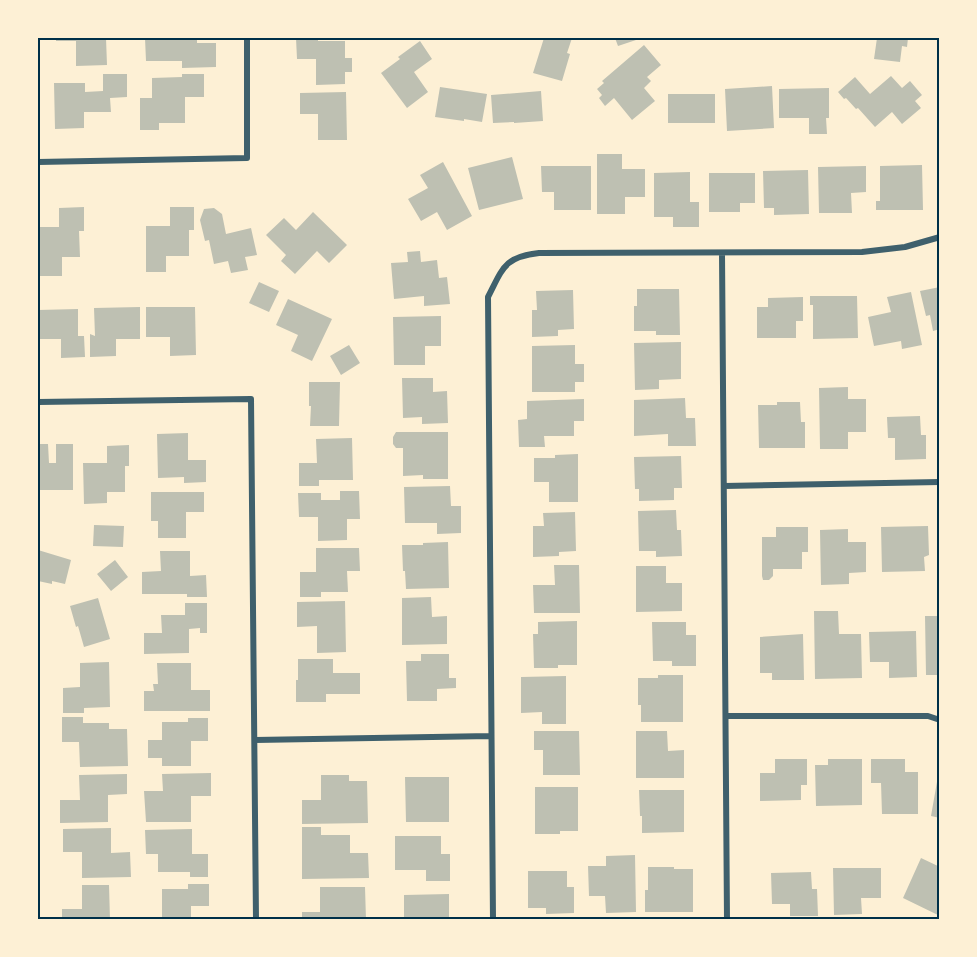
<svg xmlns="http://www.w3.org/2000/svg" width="977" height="957" viewBox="0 0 977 957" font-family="'IBM Plex Sans',sans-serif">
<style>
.building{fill:#bec0b2}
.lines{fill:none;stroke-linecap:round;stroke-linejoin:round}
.minor{stroke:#3f606c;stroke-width:6}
.neatline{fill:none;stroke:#003049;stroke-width:2}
</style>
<rect width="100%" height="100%" fill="#fdf0d5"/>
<!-- building -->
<path class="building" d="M56 38H106L107 65 76 66V41H56Z
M145 38H197V43H216V67L182 68V61H146Z
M296 38H318V41H345V58H352V72H345V84L316 85V59H297Z
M544 38H572L567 53 570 54 562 81 533 73Z
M615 38H642L618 46Z
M877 38H908L907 47 902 46 900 62 874 59Z
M420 41 432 59 414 72 428 92 407 108 381 73 400 59 398 57Z
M644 45 661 65 647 77 651 81 644 88 655 101 632 120 614 98 605 106 599 98 602 95 597 89 604 83 602 81Z
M103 74H127V97L110 98 111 112H84V128L55 129 54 83H85V92L103 91Z
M182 74H204V97H185V123H159V130H140V98H152V78L182 77Z
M891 76 902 88 910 81 922 95 915 101 921 108 902 124 892 112 875 127 858 108 856 109 846 98 844 99 838 92 855 77 870 94Z
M772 86 774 128 727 131 725 89Z
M440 87 487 94 482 122 464 119V121L435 117Z
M829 88V118H826L827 134H809V118H779V89Z
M541 91 543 121 514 123V122L493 123 491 95Z
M346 92 347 140H318V114H300V93Z
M668 94H715V123H668Z
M597 154H622V169H645V197H625V214H597Z
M512 157 523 199 479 210 468 168Z
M443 162 472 216 447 230 437 212 421 221 408 199 428 188 420 175Z
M922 165 923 210H876V201H880V166Z
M541 166H591V210H554V192H542Z
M866 166V192L851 193 852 213H819L818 167Z
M808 170 809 214 774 215V208H764L763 171Z
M690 172V202H699V227H673V217H654V173Z
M709 173H755V203H740V212H709Z
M84 207V231H79L80 257H62V276H38V227H59V208Z
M170 207H194V230H189V256H166V272H146V226H170Z
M214 208 222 214 226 234 251 228 257 255 245 257 248 270 231 273 228 261 214 264 209 240 205 241 200 220 204 209Z
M313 212 347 245 329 263 317 251 295 274 281 261 286 255 266 235 284 218 296 230Z
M420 251 421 262 437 260 439 278 447 277 450 304 424 306V296L394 299 391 263 408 262 407 252Z
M259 282 279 291 269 312 249 303Z
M940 287V329L933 331 930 315 926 316 920 291Z
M637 289H679L680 335H656V331H634V306H637Z
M573 290 574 329 558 330V336L532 337V310H537L536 291Z
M911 292 922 345 902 349 901 341 874 346 868 317 891 312 887 297Z
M810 296H857L858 338 813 339V305H810Z
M803 297V321H796V338H757V307H768V298Z
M288 299 332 319 312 361 291 351 298 335 276 325Z
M140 307V339H116V356L90 357V334L95 336 94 308Z
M146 307H195L196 355 170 356V337H146Z
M78 309V336H84L85 357 61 358V339H38V310Z
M441 316V346H425V365H394L393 317Z
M681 342V379L659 380V389L635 390 634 343Z
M349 345 360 363 341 375 330 356Z
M575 345V364H584V382H575V392H532V346Z
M402 378H433V392L447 391 448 423 422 424V417L403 418Z
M309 382H340L339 426H310L311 406H309Z
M848 387V399H866V432H848V449H820L819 388Z
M685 398 686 418H695L696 446H668V434L634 436V400Z
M584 399V421H574V436H544L545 447H519L518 420 527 419V401Z
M777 402H800L801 422H805V448H759L758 405H777Z
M920 416 921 435H926V459L895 460V438H888L887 417Z
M396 432H448V479H423V475L403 476V448H396L393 444V437Z
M188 433V460H206V482L184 483V477L158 478 157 434Z
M352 438 353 480H319V486H299V463H317L316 439Z
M38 444H48L49 463H56V444H73V490H38Z
M129 445V466H125V492H107V503L84 504 83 463H107V446Z
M578 454V502H549V482H534V458H555V455Z
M681 456 682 488H674V500L639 501V489H635L634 457Z
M450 486 451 506H461V533L437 534V523H405L404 487Z
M340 491H359L360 519H347V540L318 541V517H299L298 493H321V500H340Z
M151 492H204V512H186V538H158V521H151Z
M676 510 677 530H681L682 556 656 557V551H639L638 511Z
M575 512 576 551 559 552V556L533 557V526H544L543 513Z
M94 525 124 526 123 547 93 546Z
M928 526 929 555 924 557 925 571 882 572 881 527Z
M776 527H808V552H802V569H773V576L769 580H763L762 576V537H776Z
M848 529V542H866V572L849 573V584L821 585 820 530Z
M448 542 449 588 406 589 405 571H403L402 545H423V543Z
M316 548H359L360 571H347L348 592H321V597H300V572H316Z
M38 550 71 560 65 584 52 581V584L38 581Z
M160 551H190V576L206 575 207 597H187V594H142V572L161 571Z
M115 560 128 577 111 591 97 574Z
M554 565H579L580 613H534L533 585H555Z
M636 566H666V583H682V611L636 612Z
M431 597 432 617 447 616V644L402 645V598Z
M98 598 110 639 84 647 78 626 76 627 70 606Z
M345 601 346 652 317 653V626L297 627V602Z
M185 603H207V633H200V628L189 629V653L144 654V633H162L161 615H185Z
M814 611H838L839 634H861L862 678 815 679Z
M925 616H940V675H926Z
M577 621V665H558V668H534L533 634H538V622Z
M652 622H686V635H696V666H672V661H653Z
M916 631 917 677 889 678V662H870L869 632Z
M803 634 804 680H772V673H760V637Z
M421 654H449V678H456V688L437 689V701H407L406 661H421Z
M298 659H333V673H360V694H326V702H296V680H298Z
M109 662 110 707 84 708V713H63V688L80 687V663Z
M157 663H191V690H210V711H144V691H154L153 684H158Z
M658 675H683V722H641V705H638V678H658Z
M566 676V724H542V712L521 713V677Z
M62 717H83V723H109V729H127L128 766 80 767 79 742H62Z
M188 718H208V741H191V766H162V758H148V740H162V722H188Z
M534 731H579L580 775H543V750H534Z
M636 731H667L668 751 684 750V778H636Z
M775 759H807V785H801V800L760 801V773H775Z
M828 759H862V805L816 806 815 765H828Z
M871 759H905V772H918V814H882L881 783H871Z
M211 773V796H191V822H146L144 791H163L162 774Z
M127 774V794L108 795V822L60 823V800H80L79 775Z
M321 775H349V781H367L368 823 302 824V800H321Z
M938 776H940V818L931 816Z
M405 777H449V822H406Z
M535 787H578V831H560V834H535Z
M639 790H684V832L642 833V816H640Z
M302 827H321V835H350V853H368L369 878 302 879Z
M111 828V853L130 852 131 877 82 878V852H63V829Z
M192 829V854H208V877H190V872H158V854H146L145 830Z
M395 836H441V854H450V881H426V870H395Z
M635 855 636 912 606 913 605 896H589L588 866H606V856Z
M921 858 940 867V916L903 898Z
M648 867H674V869H693V912H645V890H648Z
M833 868H881V898H861L862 914 834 915Z
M528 871H567V887H574V913L546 914V908H528Z
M811 872 812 889H817L818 916H790V904H772L771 873Z
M188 884H209V906H191V920H162V889H188Z
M82 885H109L110 920H62V909H82Z
M320 887H365L366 920H302V912H320Z
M449 894V920H404V895Z"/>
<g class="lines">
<!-- minor -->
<path class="minor" d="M38 162 247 158V38
M722 253 727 920
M38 402 251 399 256 920
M724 486 940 482
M726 716H928L940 720
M255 740 491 736
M493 920 488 297C503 268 504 257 539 253L862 252 905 247 940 237"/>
</g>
<!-- border -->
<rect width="977" height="957" fill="none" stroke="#fdf0d5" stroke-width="78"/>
<rect x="39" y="39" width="899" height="879" class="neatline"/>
</svg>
